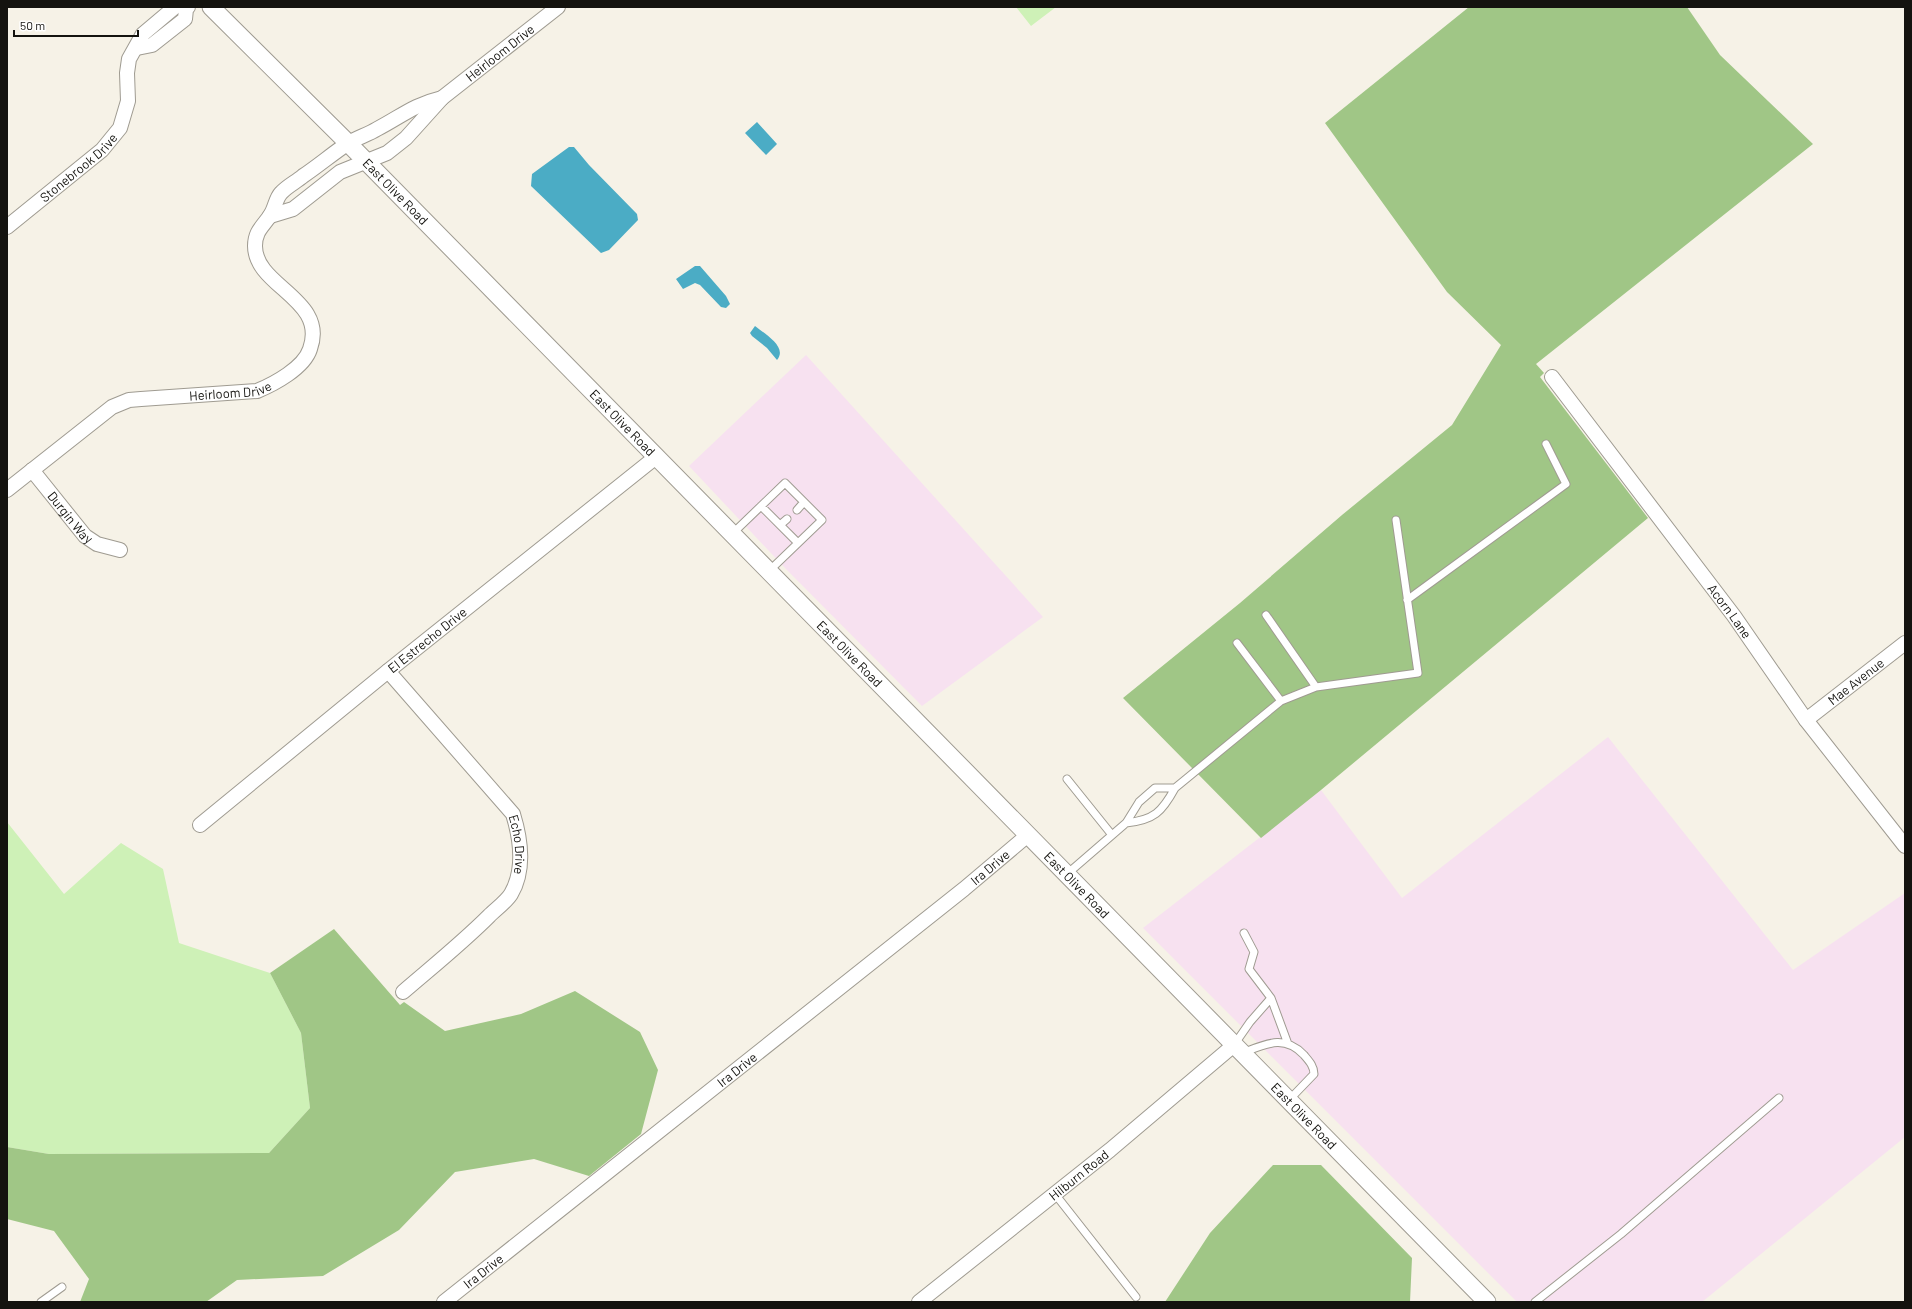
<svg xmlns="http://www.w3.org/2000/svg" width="1912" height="1309" viewBox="0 0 1912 1309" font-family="Barlow,sans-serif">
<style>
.commercial{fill:#f7e1f0}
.green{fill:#cef1b7}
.forest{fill:#a0c686}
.water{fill:#4bacc5}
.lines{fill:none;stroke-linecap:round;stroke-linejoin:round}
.service-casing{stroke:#9f9b91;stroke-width:9}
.minor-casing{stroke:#9f9b91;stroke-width:16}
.tertiary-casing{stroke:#9f9b91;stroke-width:19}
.service{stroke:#fff;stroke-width:7}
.minor{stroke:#fff;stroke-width:14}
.tertiary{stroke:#fff;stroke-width:17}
.labels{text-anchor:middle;stroke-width:3;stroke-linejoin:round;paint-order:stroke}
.street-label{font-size:13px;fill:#14130f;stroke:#fff}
</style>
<rect width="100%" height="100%" fill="#f6f2e7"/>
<!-- commercial -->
<path class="commercial" d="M806 355 1043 617 922 706 785 568 689 466Z
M1608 737 1793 970 1905 893V1137L1702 1302H1517L1143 928 1321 790 1402 898Z"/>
<!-- green -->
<path class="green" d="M1016 7H1056L1031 26Z
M7 822 64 894 121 843 163 869 179 943 270 973 301 1033 310 1108 269 1153 49 1154 7 1147Z"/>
<!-- forest -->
<path class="forest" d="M1469 7H1687L1720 55 1813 144 1536 364 1544 373 1540 377 1648 518 1321 790 1261 838 1123 698 1240 603 1342 515 1452 425 1501 345 1447 292 1325 123Z
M334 929 400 1005 404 1002 445 1031 521 1014 575 991 640 1032 658 1070 641 1134 589 1176 534 1159 455 1172 399 1230 323 1276 237 1280 206 1302H80L89 1279 54 1231 7 1219V1147L49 1154 269 1153 310 1108 301 1033 270 973Z
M1273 1165H1321L1412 1258 1410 1302H1165L1210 1233Z"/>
<!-- water -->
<path class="water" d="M757 122 777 144 766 155 745 133Z
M569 147H574L589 165 637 214 638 220 609 250 601 253 531 186 532 174Z
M695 266H700L726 296 730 304 726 308 721 307 700 285 695 283 683 289 676 279Z
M755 326C765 334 788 347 777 360L767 348 752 336 750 333Z"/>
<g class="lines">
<!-- service casing -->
<g class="service-casing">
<path id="service" d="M761 506 798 543
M797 510 804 502
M780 525 787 519
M732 534 785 483 822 520 769 571
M1407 600 1566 484 1546 444
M1266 615 1316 687
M1237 643 1281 701
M1067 779 1112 835
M1126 823C1154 820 1162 812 1175 788L1281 701 1316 687 1418 673 1396 520
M1067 874 1126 823 1139 802 1155 788H1175
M1271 998 1288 1044
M1234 1045 1250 1022 1271 998 1249 969 1254 952 1244 933
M1242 1053C1266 1044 1284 1034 1304 1055 1309 1061 1314 1066 1314 1074L1289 1100
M1055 1194 1136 1297
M41 1302 62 1287
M1535 1302 1621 1234 1779 1098"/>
</g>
<!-- minor casing -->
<g class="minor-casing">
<g id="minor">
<path d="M137 48 152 45 185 19 186 9 188 7"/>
<path id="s1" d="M270 216 293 209 340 172 387 153 406 138 442 98 558 7"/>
<path id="s2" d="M7 227 102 150 120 128 128 101 127 73 129 59 143 34 175 7"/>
<path id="s3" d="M1552 377 1734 616 1806 720 1905 846"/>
<path id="s4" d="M32 470 85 536 97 544 120 550"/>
<path id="s5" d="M7 490 112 407 129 400 141 399 257 391C274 384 304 368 310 349 328 299 255 287 255 246 255 230 264 226 271 214 275 208 276 198 281 193 287 186 296 182 303 176 318 166 332 154 347 144 356 138 367 135 377 129 402 116 413 105 442 98"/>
<path id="s6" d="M388 671 513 814C521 840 525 870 511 894 506 902 496 909 489 916 462 943 432 967 403 992"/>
<path id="s7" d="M1806 720 1905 643"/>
<path id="s8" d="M200 825 388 671 656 457"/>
<path id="s9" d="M444 1302 964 889 1028 835"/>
<path id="s10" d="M919 1302 1110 1150 1234 1045"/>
</g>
</g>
<!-- tertiary casing -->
<g class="tertiary-casing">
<g id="tertiary">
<path id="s11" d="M211 7 348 143 1487 1302"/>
</g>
</g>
<!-- service -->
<use href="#service" class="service"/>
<!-- minor -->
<use href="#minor" class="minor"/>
<!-- tertiary -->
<use href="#tertiary" class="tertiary"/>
</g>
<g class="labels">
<!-- street labels -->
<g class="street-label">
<text dy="5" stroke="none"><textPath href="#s1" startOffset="286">Heirloom Drive</textPath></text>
<text dy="5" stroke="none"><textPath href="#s2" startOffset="93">Stonebrook Drive</textPath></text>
<text dy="5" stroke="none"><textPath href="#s11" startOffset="261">East Olive Road</textPath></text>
<text dy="5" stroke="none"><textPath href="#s5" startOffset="254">Heirloom Drive</textPath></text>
<text dy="5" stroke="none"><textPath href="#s11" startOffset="585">East Olive Road</textPath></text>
<text dy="5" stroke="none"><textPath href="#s4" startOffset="61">Durgin Way</textPath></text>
<text dy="5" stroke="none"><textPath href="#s3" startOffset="294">Acorn Lane</textPath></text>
<text dy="5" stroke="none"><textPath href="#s8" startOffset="293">El Estrecho Drive</textPath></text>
<text dy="5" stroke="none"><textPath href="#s11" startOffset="909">East Olive Road</textPath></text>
<text dy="5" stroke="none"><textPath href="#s7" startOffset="63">Mae Avenue</textPath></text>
<text dy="5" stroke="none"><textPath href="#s6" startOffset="221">Echo Drive</textPath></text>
<text dy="5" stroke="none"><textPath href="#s9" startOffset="698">Ira Drive</textPath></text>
<text dy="5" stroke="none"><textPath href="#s11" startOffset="1233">East Olive Road</textPath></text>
<text dy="5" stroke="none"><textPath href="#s9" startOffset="374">Ira Drive</textPath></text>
<text dy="5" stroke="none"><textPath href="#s11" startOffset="1557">East Olive Road</textPath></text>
<text dy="5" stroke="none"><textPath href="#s10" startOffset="204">Hilburn Road</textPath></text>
<text dy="5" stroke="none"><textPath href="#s9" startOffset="50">Ira Drive</textPath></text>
</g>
</g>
<!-- border -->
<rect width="1912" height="1309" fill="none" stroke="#14130f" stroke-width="16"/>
<!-- scale -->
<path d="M14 30v6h124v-6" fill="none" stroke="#14130f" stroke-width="2"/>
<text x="20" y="30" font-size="12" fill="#14130f" stroke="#ffffff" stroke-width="3" paint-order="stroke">50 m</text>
</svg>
